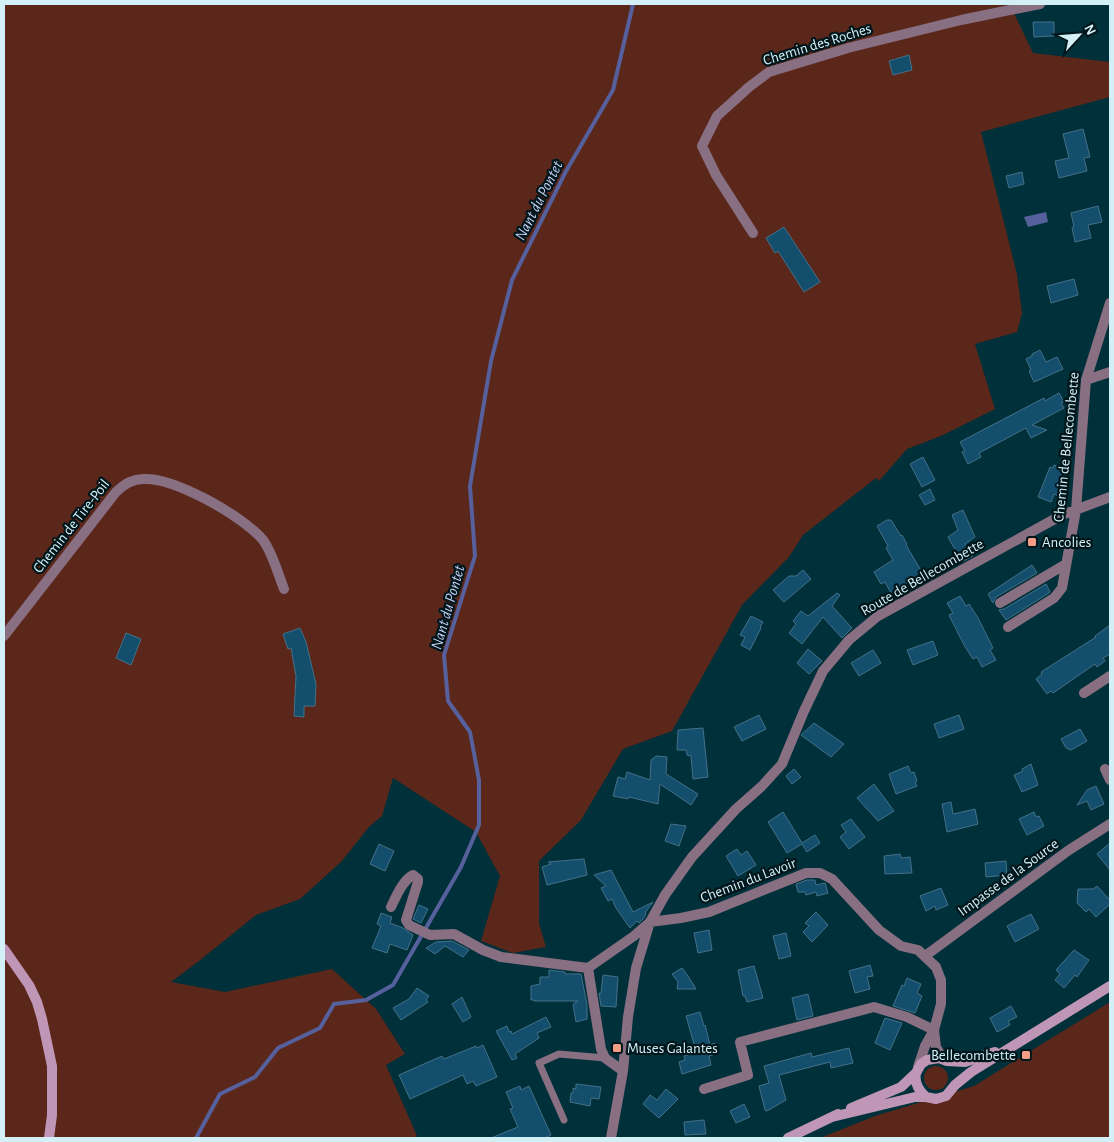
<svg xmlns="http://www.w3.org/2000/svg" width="1114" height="1142" viewBox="0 0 1114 1142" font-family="'Alegreya Sans',sans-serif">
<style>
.green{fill:#5a271a}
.water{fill:#56609c}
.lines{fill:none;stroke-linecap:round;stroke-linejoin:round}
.stream{stroke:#56609c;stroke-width:4}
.building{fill:#134f6c;stroke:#447089}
.lane{stroke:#896f82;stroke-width:7}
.street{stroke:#896f82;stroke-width:10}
.secondary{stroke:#bf96b5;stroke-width:10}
.poi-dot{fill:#f49e88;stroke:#01161b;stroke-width:2}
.labels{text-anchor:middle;stroke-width:4.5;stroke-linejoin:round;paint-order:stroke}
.street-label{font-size:15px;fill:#d4f0f7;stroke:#01161b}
.poi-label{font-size:15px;fill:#d4f0f7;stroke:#01161b;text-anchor:start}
.water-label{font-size:16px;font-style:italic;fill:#c6cef2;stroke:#01161b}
</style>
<rect width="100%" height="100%" fill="#003039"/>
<!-- green -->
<path class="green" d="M4 4H1020L1010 5 1033 53 1110 62V97L981 132 1017 274 1022 313 1017 332 975 344 995 409 941 436 907 449 879 481 876 478 803 535 789 557 742 605 672 731 623 749 581 820 539 861V923L546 947 513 953 481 941 500 876 476 832 393 778 382 816 369 827 341 862 300 899 256 915 199 961 171 982 225 992 332 969 376 1009 405 1054 386 1065 417 1136 413 1138H4Z
M1110 1002V1138H820L875 1116 974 1086Z
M924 1078a12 12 0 1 1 24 0a12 12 0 1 1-24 0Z"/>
<!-- water -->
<path class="water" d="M1046 212 1048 222 1028 227 1024 217Z"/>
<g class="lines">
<!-- stream -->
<path class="stream" d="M196 1138 220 1094 255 1077 278 1048 320 1028 334 1004 366 1000 393 985 461 867 479 825V780L470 732 448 701 444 655 475 556 470 486 491 361 512 280 565 173 613 90 633 4"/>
</g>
<!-- building -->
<path class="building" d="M1033 22H1054V36L1034 37Z
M909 55 912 70 893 75 889 61Z
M1083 129 1090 157 1084 158 1087 171 1059 178 1055 161 1069 158 1063 134Z
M1022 172 1024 184 1009 188 1006 176Z
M1098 206 1102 222 1088 225 1091 238 1075 242 1072 228 1074 227 1071 213Z
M784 227 820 282 804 292 778 251 775 253 766 238Z
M1074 279 1078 295 1051 303 1047 286Z
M1040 350 1046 362 1057 357 1063 369 1034 382 1029 371 1031 370 1026 359 1032 356V354Z
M1059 393 1064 402 1061 403 1064 408 1032 425 1047 430 1031 438 1026 428 979 453 981 457 968 464 962 452 965 451 960 442 1044 398 1045 401Z
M923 457 935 480 922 487 910 464Z
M1054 465 1064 469 1062 474 1065 475 1058 496 1054 494 1051 502 1038 497 1050 467 1053 468Z
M930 489 935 500 925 505 919 495Z
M963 510 975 537 965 544 973 556 962 562 948 537 958 530 952 515Z
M887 520H891L901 536 902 535 907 544 906 545 923 574 930 571 933 578 918 586 915 579 891 593 885 582 881 584 874 572 893 560 886 548 888 546 877 526Z
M1032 565 1037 573 996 597 993 603 988 594Z
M803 570 811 579 784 602 773 590 789 576H796Z
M1046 584 1050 592 1049 593 1006 620 999 610 1004 609Z
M837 593 840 595 832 606 852 628 842 638 823 617 802 644 789 633 796 624 793 621 801 611 808 616Z
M960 596 966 606 969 604 978 618 993 648 990 650 996 660 982 667 977 657 973 659 964 645 949 615 953 613 947 603Z
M751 616 763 622 760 627 761 628 750 650 741 645 745 637 740 635Z
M1110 625V654L1103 658 1105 661 1097 667 1095 664 1053 693 1051 691 1047 694 1036 679 1042 674 1041 672 1096 637 1095 636Z
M300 628 306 642 316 684 315 706H304V717L294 716 296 676 291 648 288 649 283 634Z
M126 633 141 639 131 665 116 658Z
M933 641 938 655 913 665 907 650Z
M808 649 822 661 809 674 797 663Z
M873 650 881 663 859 676 851 663Z
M759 715 766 729 742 741 734 727Z
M959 715 964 729 939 738 934 724Z
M814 723 844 744 831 757 801 735Z
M703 728 708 777 693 779 691 756 687 755 686 750H677L678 730Z
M1080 729 1087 741 1071 750 1066 748 1061 739Z
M656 756 667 757 666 774 698 794 691 805 660 784 658 804 629 797 628 799 613 796 618 777 625 779 627 772 650 780 651 760Z
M1031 764 1038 785 1022 792 1014 775 1023 771 1022 769Z
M908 766 911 773 914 772 917 781 915 782 917 786 896 794 889 774Z
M794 769 801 777 792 784 786 776Z
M874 784 894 811 878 821 857 798Z
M1096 786 1104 804 1091 810 1087 801 1077 805 1087 790Z
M951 802 953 814 975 809 978 824 947 832 942 804Z
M783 812 802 843 815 835 820 843 807 852 802 844 787 853 768 822Z
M1034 812 1036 817 1039 816 1044 826 1027 835 1019 819Z
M851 819 865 837 849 849 840 837 846 832 841 825Z
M671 824 686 826 679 846 665 841Z
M1110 843V870L1097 854Z
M379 844 394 851 385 871 370 864Z
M737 849 741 855 747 851 756 865 738 876 726 856Z
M900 854 901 858 910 857 912 873 885 874 884 856Z
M584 859 587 875 547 885 542 867 551 864 548 862Z
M1006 861 1007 875 986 877 985 863Z
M611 870 633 912 653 902 645 913 646 914 643 919 639 923 637 921 630 928 616 908 612 899 608 901 601 888 606 886 594 875Z
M807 880H815L816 885 825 883 828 893 817 896 816 892 806 895 805 892H798L796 884Z
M1097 886 1110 900V904L1096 917 1089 909 1086 912 1077 903 1078 889H1093Z
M941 888 948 905 936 910 935 906 926 911 920 896Z
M419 905 428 909 421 923 413 919Z
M816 912 828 925 812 942 803 932 809 926 805 923Z
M381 913 392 917 390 923 403 928 413 935 407 950 390 944 387 953 372 948 381 926 377 924Z
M1031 914 1039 929 1015 942 1007 926Z
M709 930 712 950 698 953 694 933Z
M786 933 791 956 779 959 773 936Z
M452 941 469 950 463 957 445 946 435 954 426 948 436 942Z
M1074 950 1089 960 1077 977 1075 975 1064 988 1055 980 1060 974 1056 970Z
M870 965 873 976 867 977 870 989 855 993 849 971Z
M754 966 763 998 747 1002 745 996H743L738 970Z
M682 968 688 976 696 989H677L678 982 672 974Z
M549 970 565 972V974H581L587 1005V1019L576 1022 573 1004 578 1001H534V1000H531V986L540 984V977H549Z
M603 975 618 977 616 1007 601 1006 599 993H601Z
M907 978 921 984 917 993 922 996 915 1013 893 1006 902 985 904 986Z
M417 988 429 996 426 1000 428 1002 401 1020 393 1008 409 999Z
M808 994 813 1016 797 1020 792 998Z
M462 997 471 1017 463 1022 452 1004Z
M1011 1006 1017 1017 1008 1021 1010 1025 997 1032 990 1018Z
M700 1012 704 1026 705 1025 710 1045 715 1043 718 1053 709 1056 711 1065 682 1074 679 1062 685 1060 684 1056 690 1054 689 1052 696 1051 686 1016Z
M546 1017 551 1027 537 1033 539 1038 515 1054 517 1058 512 1060 496 1031 507 1026 509 1032 511 1031 512 1034Z
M885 1018 902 1023 890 1050 875 1043Z
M483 1045 497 1077 476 1086 473 1081 467 1084 463 1075 410 1099 399 1075 442 1056 444 1059 476 1046 477 1048Z
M849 1048 853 1063 831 1068 830 1062 779 1075 786 1100 767 1111 765 1110 759 1086 769 1083 764 1066 811 1053 812 1057Z
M576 1084 601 1087 599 1099 591 1098 590 1106 570 1102 571 1093H573V1088L576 1089Z
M520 1086 521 1090 529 1086 551 1135 545 1138H491L518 1127 510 1109 513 1108 506 1092Z
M666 1089 678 1099 659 1118 643 1104 650 1095 657 1100Z
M744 1104 750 1117 736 1123 730 1111Z
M704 1120 706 1134 685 1135 684 1122Z"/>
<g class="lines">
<!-- lane -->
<path class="lane" d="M564 1120 539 1063 559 1054 605 1058"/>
<!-- street -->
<path class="street" d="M753 233 716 175 702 146 717 116 749 87 769 72 848 48 961 20 1040 4
M1086 380 1110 372
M1000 603 1066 564
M1008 627 1054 598 1062 588 1076 510 1086 380 1110 303
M4 636 116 492C123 485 132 479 143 479 174 477 243 516 263 540 273 554 278 574 284 589
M1084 693 1110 676
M1105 769 1110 780
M391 907C396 897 402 881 413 875L418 879V882L406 920 409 925 430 935 454 934 483 950 501 957 588 968
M925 956 1069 850 1110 824
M588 968 634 936 650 922 681 918 709 912 806 873H820L832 879 879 930 901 946 918 950 936 967 941 980V1004L934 1030 925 1046 918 1067
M588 968 601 1049 605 1058 623 1071
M934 1030 936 1047 943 1059
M704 1089 748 1075 740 1042 874 1007 907 1017 934 1030
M611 1138 623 1071 628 1017 636 968 650 922 665 895 692 857 736 809 762 786 782 764 804 711 823 671 849 640 878 616 1062 515 1110 497"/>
<!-- secondary -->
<path class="secondary" d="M4 949 29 985 37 1002 42 1019 52 1066V1115L49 1138
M916 1073C914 1083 918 1090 926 1097
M851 1108 901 1087 916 1073 921 1064 927 1060 939 1058 947 1061 965 1062 995 1052
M832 1117 915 1097H926L936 1099 946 1096 955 1085 971 1072 1110 986
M788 1138 838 1114"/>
</g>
<!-- markers -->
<g class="poi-dot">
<rect x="1027" y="537" width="10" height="10" rx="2.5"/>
<rect x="612" y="1043" width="10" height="10" rx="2.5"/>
<rect x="1021" y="1050" width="10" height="10" rx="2.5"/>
</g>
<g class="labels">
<!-- street labels -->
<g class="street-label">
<text transform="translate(817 44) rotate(-17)" y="5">Chemin des Roches</text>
<text transform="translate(1066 447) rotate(-84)" y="5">Chemin de Bellecombette</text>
<text transform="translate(71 526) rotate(-52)" y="5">Chemin de Tire-Poil</text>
<text transform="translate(922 577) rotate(-30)" y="5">Route de Bellecombette</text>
<text transform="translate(1008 877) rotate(-36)" y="5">Impasse de la Source</text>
<text transform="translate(748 880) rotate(-21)" y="5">Chemin du Lavoir</text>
</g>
<!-- poi labels -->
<g class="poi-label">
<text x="1042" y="547">Ancolies</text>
<text x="627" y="1053">Muses Galantes</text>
<text x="1016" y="1060" text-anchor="end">Bellecombette</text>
</g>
<!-- water labels -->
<g class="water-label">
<text transform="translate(538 200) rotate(-63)" y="6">Nant du Pontet</text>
<text transform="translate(447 607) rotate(-74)" y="6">Nant du Pontet</text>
</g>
</g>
<!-- border -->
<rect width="1114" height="1142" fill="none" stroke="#d4f0f7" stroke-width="10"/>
<!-- north arrow -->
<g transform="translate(1079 35) rotate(64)" stroke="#01161b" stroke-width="4" paint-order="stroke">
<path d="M0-4L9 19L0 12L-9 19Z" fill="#d4f0f7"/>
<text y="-8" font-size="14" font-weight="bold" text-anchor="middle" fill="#d4f0f7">N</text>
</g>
</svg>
